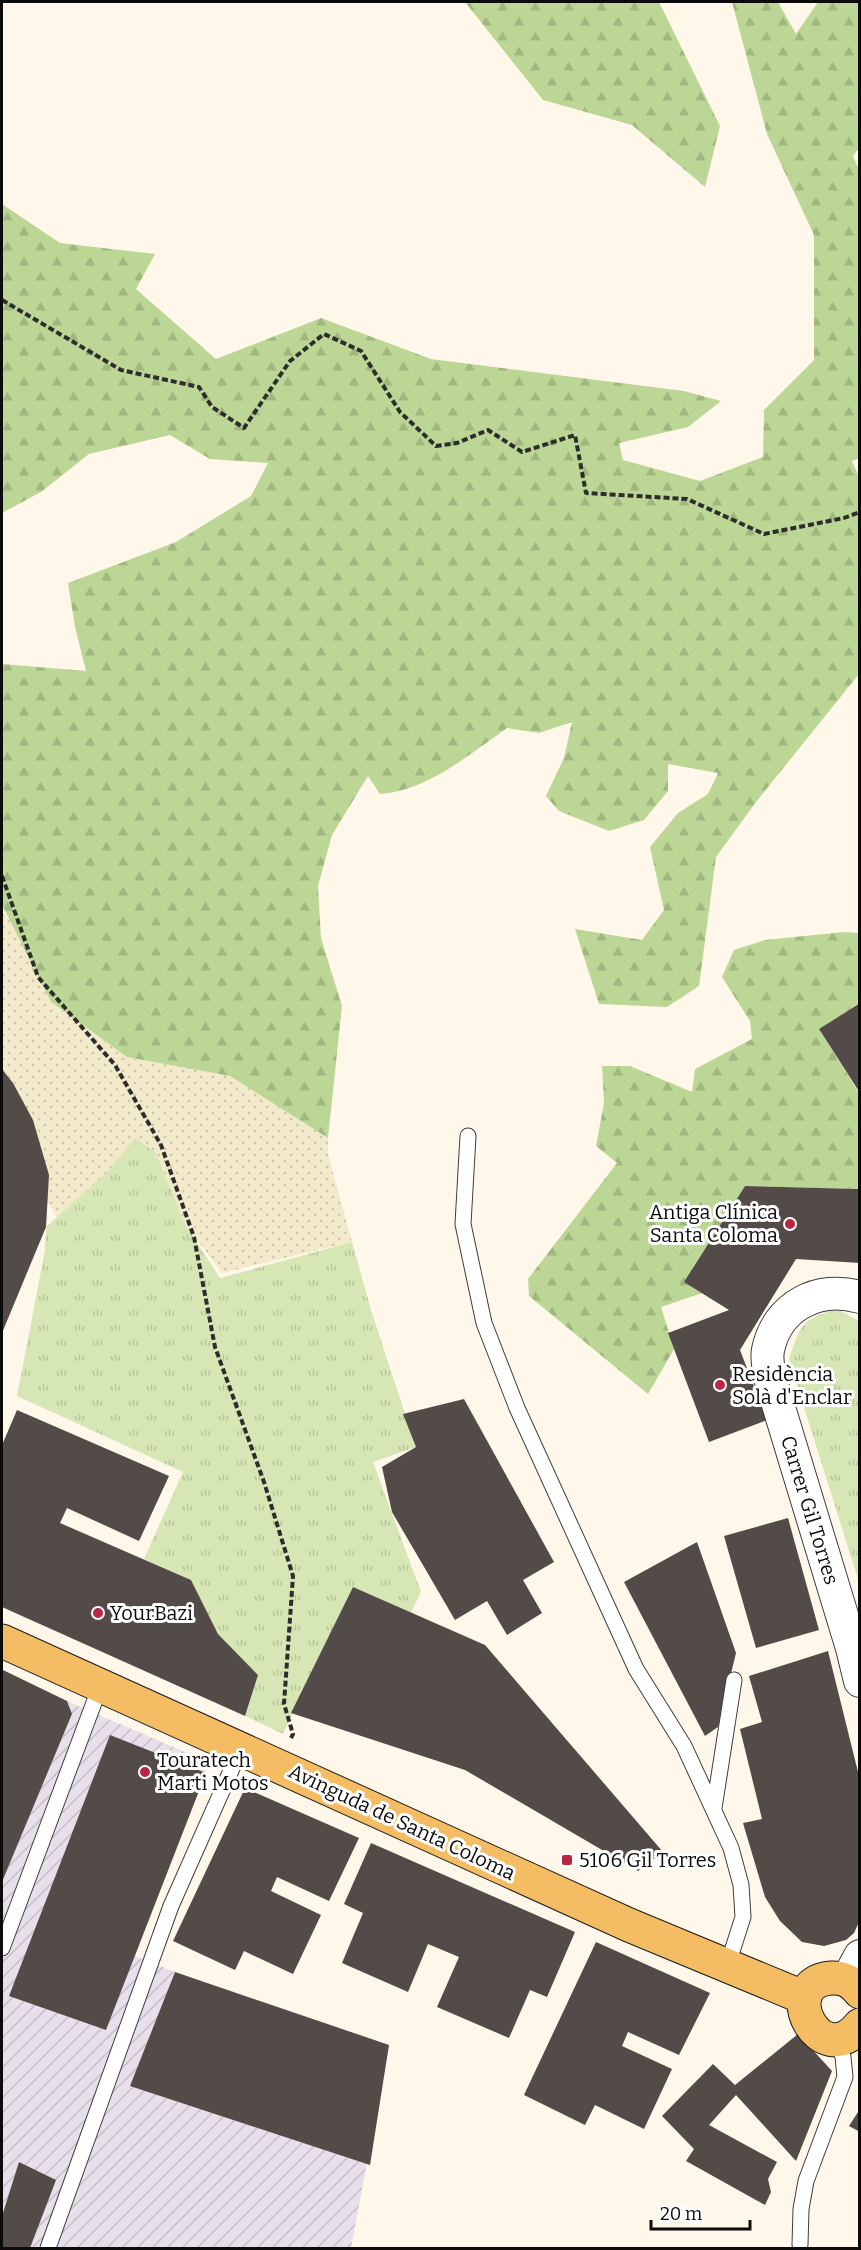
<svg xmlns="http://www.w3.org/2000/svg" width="861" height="2250" viewBox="0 0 861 2250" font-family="Bitter,serif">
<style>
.industrial{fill:url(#industrial-furrows)}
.farmland{fill:url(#farmland-dots)}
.grass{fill:url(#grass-tufts)}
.forest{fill:url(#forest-firs)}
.building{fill:#534b48}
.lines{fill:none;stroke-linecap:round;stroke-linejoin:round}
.lane-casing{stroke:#3e3e3e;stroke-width:17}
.street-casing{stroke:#3e3e3e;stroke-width:34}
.primary-casing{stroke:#1c1c1c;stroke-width:35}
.path{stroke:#2d2d2d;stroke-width:4;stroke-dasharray:6 3;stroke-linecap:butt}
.lane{stroke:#fff;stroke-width:15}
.street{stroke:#fff;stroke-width:32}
.primary{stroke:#f5bd63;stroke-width:33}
.poi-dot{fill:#b72742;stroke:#fff;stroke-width:2}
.labels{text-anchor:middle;stroke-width:6;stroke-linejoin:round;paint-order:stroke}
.poi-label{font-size:20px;fill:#0b0b0b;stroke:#fff;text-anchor:start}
.street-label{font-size:20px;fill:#0b0b0b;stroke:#fff}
</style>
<defs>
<pattern id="industrial-furrows" width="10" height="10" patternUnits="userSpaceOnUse" patternTransform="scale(1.5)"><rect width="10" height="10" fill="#e7dfea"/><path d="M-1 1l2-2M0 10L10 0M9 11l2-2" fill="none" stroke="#c5bec7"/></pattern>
<pattern id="farmland-dots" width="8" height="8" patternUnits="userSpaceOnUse" patternTransform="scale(1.5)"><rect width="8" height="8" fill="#f3eacb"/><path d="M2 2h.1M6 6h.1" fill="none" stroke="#cfc7ad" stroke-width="1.8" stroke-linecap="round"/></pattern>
<pattern id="grass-tufts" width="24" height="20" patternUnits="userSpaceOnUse" patternTransform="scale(1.5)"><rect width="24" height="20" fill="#d6e7b5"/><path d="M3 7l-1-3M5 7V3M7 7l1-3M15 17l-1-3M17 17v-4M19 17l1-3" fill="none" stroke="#b6c59a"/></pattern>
<pattern id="forest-firs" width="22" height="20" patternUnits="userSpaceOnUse" patternTransform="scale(1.5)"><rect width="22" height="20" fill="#bcd795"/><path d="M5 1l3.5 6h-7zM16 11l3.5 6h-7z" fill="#a0b77f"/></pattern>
</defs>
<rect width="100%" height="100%" fill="#fff7e9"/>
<!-- industrial -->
<path class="industrial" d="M67 1701 201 1759 207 1767 135 1956 175 1972 389 2045 351 2248H2V1882L72 1715Z"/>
<!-- farmland -->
<path class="farmland" d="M2 912 9 919 51 1002 127 1057 230 1076 328 1138V1154L352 1242 222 1273 185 1224 156 1153 92 1189 57 1218 47 1200 13 1083 2 1069Z"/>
<!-- grass -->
<path class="grass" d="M135 1138 156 1153 185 1224 220 1278 352 1242 371 1310 416 1447 373 1462 421 1592 411 1613 353 1587 283 1734 245 1716 258 1675 218 1634 191 1580 144 1559 183 1472 17 1396 45 1250 46 1227 108 1171Z
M837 1309 859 1321V1582L789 1360C800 1326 801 1319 837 1309Z"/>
<!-- forest -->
<path class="forest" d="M465 2H659L720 126 705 187 632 125 543 100Z
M732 2H778L796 34 818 2H859L860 147 853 156 860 172V458L852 461 860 479 859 674 756 802 716 857 699 986 667 1007 599 1004 575 929 642 940 664 910 650 847 678 813 708 794 718 773 668 764V791L644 820 609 831 559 811 546 796 564 758 572 722 539 733 507 728C470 754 427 791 380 794L368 776 332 835 318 886 321 938 342 1006 328 1138 230 1076 127 1057 51 1002 2 905V664L86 671 75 627 68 583 176 542 251 496 268 463 210 459 170 435 89 454 41 492 2 513V204L60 243 155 254 136 289 216 359 321 318 431 359 684 391 721 401 688 427 619 443 623 460 700 481 763 457 764 410 814 360V235L767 134Z
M844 932 859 933V1003L819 1029 859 1093V1189L745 1186 692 1269 702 1293 661 1307 674 1349 648 1394 529 1296 528 1279 617 1163 596 1146 604 1103 602 1066H630L692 1092 695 1069 752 1039 750 1021 722 977 734 950 765 940Z"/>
<!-- building -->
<path class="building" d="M860 1003V1093L819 1029Z
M2 1069 13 1083 33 1120 49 1175 46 1227 2 1333Z
M745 1186 860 1189V1263L796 1259 740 1350 767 1420 709 1442 668 1333 729 1310 684 1282Z
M464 1399 554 1562 523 1580 542 1613 507 1635 487 1601 455 1620 392 1512 382 1467 416 1447 403 1414Z
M17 1410 169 1476 139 1541 67 1508 60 1523 191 1580 218 1634 258 1675 245 1716 2 1607V1445Z
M788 1518 819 1630 756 1648 724 1536Z
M697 1542 736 1653 718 1727 705 1736 624 1582Z
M353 1587 485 1645 663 1852 638 1871 465 1770 291 1713Z
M828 1651 860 1780V1920L854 1933 846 1940 824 1946 802 1942 780 1921 765 1897 743 1823 762 1819 740 1729 762 1722 749 1676Z
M3 1670 67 1701 72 1714 2 1882Z
M110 1735 206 1773 106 2030 9 1996Z
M245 1788 359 1838 329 1901 277 1877 271 1891 321 1915 293 1974 244 1951 235 1970 173 1941Z
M371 1843 575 1932 547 1997 530 1990 509 2038 437 2007 459 1957 428 1944 408 1992 342 1963 363 1913 344 1904Z
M596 1942 710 1993 679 2055 628 2032 622 2046 672 2069 644 2129 595 2105 585 2125 524 2095Z
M175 1972 389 2045 370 2165 130 2086Z
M798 2034 832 2071 796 2161 736 2095 709 2125 777 2162 768 2179 771 2192 765 2205 686 2161 694 2149 662 2116 713 2064 735 2085Z
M860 2109V2132L849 2126Z
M19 2162 56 2180 30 2248H2V2216Z"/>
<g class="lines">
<!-- lane casing -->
<g class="lane-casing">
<path id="lane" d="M468 1136 463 1224 484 1323 517 1408 636 1669 684 1746 731 1848 741 1885 743 1917 727 1967
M714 1808 734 1680
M2 1948 101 1684
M800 2245 801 2209 806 2181 845 2077 843 2057 837 2039
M48 2248 171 1906 241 1748"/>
</g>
<!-- street casing -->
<g class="street-casing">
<path id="street" d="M860 1297C818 1285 777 1306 768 1350 766 1359 769 1369 770 1378L852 1648 860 1681
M847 1980 860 1956"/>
</g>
<!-- primary casing -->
<g class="primary-casing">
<path id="primary" d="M2 1641 629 1925 805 1998
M860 1992C852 1982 844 1977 831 1978 773 1983 821 2075 860 2025"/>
</g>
<!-- path -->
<path class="path" d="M2 300 121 370 199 387 212 407 244 428 290 361 324 334 361 351 400 412 436 446 457 443 488 430 522 452 575 435 586 493 687 499 764 534 844 518 860 512
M2 876 38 977 115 1065 161 1145 194 1237 215 1347 264 1482 293 1576 284 1704 293 1734 291 1738"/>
<!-- lane -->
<use href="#lane" class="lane"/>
<!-- street -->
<use href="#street" class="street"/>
<!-- primary -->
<use href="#primary" class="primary"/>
</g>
<!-- markers -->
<g class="poi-dot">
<circle cx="790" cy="1224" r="6"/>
<circle cx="720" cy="1385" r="6"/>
<circle cx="98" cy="1613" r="6"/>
<circle cx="145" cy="1772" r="6"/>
<rect x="561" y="1854" width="12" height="12" rx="3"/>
</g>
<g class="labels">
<!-- poi labels -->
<g class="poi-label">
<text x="778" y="1219" text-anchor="end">Antiga Clínica<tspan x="778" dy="23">Santa Coloma</tspan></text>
<text x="732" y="1381">Residència<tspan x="732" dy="23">Solà d'Enclar</tspan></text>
<text x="110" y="1620">YourBazi</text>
<text x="157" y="1767">Touratech<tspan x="157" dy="23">Marti Motos</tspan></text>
<text x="579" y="1867">5106 Gil Torres</text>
</g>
<!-- street labels -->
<g class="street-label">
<text transform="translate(810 1510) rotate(73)" y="7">Carrer Gil Torres</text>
<text transform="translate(402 1822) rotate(25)" y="7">Avinguda de Santa Coloma</text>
</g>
</g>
<!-- border -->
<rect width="861" height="2250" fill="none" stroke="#0b0b0b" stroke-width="6"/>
<!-- scale -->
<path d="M651 2220v9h99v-9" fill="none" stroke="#0b0b0b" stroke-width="3"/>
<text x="660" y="2220" font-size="18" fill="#0b0b0b" stroke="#ffffff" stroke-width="4.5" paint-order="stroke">20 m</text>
</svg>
